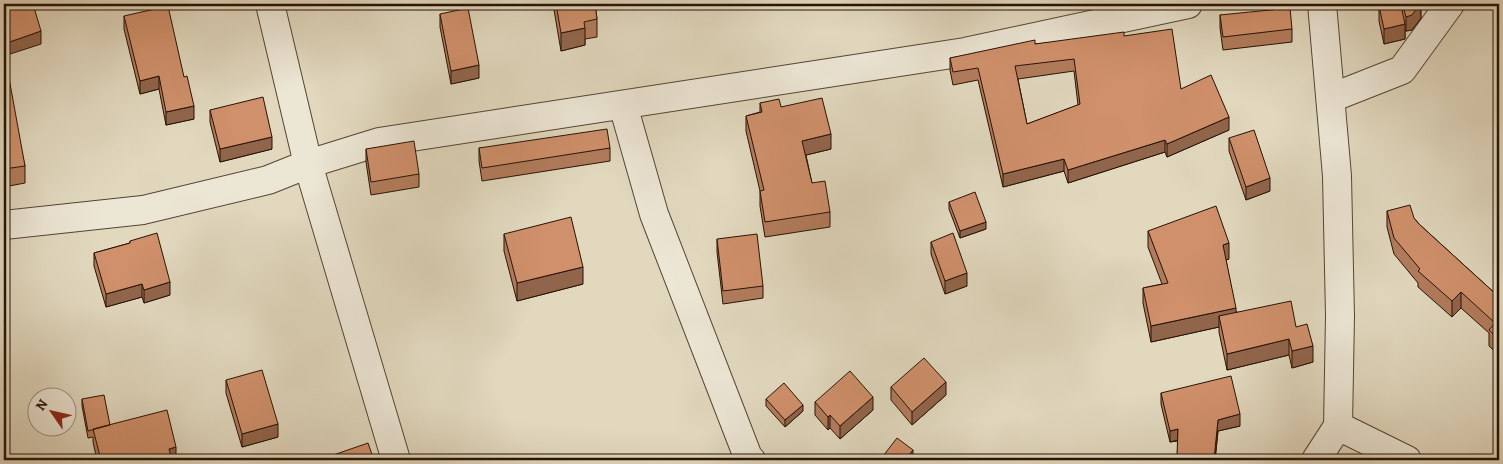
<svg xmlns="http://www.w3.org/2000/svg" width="1503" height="464" viewBox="0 0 1503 464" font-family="Alegreya,serif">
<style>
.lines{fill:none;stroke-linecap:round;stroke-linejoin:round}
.street-casing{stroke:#564434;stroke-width:30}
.street{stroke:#ece6d5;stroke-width:28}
.wall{fill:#b27c5c;stroke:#271206;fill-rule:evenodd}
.shaded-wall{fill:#91654b;stroke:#271206}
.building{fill:#cf906b;stroke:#271206;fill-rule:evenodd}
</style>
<rect width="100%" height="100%" fill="#e1d8be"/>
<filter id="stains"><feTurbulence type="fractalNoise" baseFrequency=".004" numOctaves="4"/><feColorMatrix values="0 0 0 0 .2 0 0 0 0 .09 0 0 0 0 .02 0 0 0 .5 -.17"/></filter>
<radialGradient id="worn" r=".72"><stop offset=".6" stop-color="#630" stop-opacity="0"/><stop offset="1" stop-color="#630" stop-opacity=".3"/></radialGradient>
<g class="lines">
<!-- street casing -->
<g class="street-casing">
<path id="street" d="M270 4 308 164 396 460
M1331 98 1402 70 1450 4
M623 105 654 214 748 457 751 460
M4 225 143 210 268 180 308 164 379 142 965 52 1188 4
M1338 426 1407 460
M1316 460 1338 426 1340 316 1337 176 1322 4"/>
</g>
<!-- street -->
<use href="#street" class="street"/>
</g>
<!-- wall -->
<path class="wall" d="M553 4H595L597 19V37L585 39V45L561 51Z
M1386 4H1421V18L1412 30 1406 31 1405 30V39L1384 44 1379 21V6L1386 5Z
M440 14 479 78 451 84 440 27Z
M1220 15 1292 29V42L1223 50 1220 28Z
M124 16 194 119 166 125 159 89 140 94 124 29Z
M1124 36 1181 89 1229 130 1167 157 1165 152 1068 183 1064 171 1003 187 978 80 953 85 950 70V58L1035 44ZM1074 71 1078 105 1027 124 1018 79Z
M4 79 25 166V183L4 187Z
M760 103 781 107 831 149 806 155 812 183 830 212V227L765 237 760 206V191L746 131V116L760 112Z
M210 110 272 149 220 162 210 122Z
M1229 138 1270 191 1246 200 1229 151Z
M479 148H610V161L482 181 479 161Z
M366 149 419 174V187L371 195 366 162Z
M949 202 986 229 960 238 949 209Z
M1387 211 1414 218 1419 224 1499 297V355L1489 346V333L1461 308 1452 317 1418 287V283L1394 254 1387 227Z
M1148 231 1229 259 1226 260 1236 312 1296 327 1313 362 1292 368 1289 355 1227 370 1219 332V327L1151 342 1143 303V288L1162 284 1148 247Z
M504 234 583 284 517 301 504 251Z
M717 239 763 286V298L723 304 717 252Z
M130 241 170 295 144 303 142 297 106 307 94 266V253L130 243Z
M931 242 967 286 945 294 931 254Z
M226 380 278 437 242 447 226 393Z
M891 387 946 395 912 425 891 400Z
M1161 393 1240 426 1218 431 1215 460H1177L1178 441 1170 442 1161 404Z
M82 399 110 425 176 460H97L93 442V437L88 438 82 406Z
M766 399 803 411 785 427 766 406Z
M815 402 873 410 840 439 830 428 828 430 815 415Z"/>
<!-- shaded-wall -->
<path class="shaded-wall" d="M76 4H101L76 9Z
M1420 4 1421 18 1412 30 1406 31V17Z
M1405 24V39L1384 44V29Z
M585 28V45L561 51V33Z
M41 31V44L4 56V44Z
M479 65V78L451 84V71Z
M159 76V89L140 94V81Z
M194 106V119L166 125V112Z
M1229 117V130L1167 157V144Z
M831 134V149L802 156V141Z
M272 137V149L220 162V149Z
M1165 140V152L1068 183V170Z
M1064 159V171L1003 187V174Z
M1270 178V191L1246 200V187Z
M986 222V229L960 238V231Z
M1229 243V259L1223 261V245Z
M583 267V284L517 301V283Z
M967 273V286L945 294V281Z
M170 282V295L144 303V290Z
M142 284V297L106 307V294Z
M1461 292V308L1452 317V301Z
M1236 308V324L1219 316V327L1151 342V326Z
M1289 339V355L1227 370V354Z
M1313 346V362L1292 368V351Z
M946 382V395L912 425V412Z
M873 397V410L840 439V426Z
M803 405V411L785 427V420Z
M1240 414V426L1218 431 1215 460H1214L1218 420Z
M830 415V428L828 430V417Z
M278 424V437L242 447V434Z
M1178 429V440L1170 442V431Z
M176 447V460H169V449Z
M913 450V457L911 460H905Z"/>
<!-- building -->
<path class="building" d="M4 4H33L41 31 4 44Z
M556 4H595L597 19 584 22 585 28 561 33Z
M1389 4H1420L1412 15 1406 17 1403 6H1401L1405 24 1384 29 1379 6Z
M168 6 184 77 187 76 194 106 166 112 159 76 140 81 124 16Z
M468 8 479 65 451 71 440 14Z
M1290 8 1292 29 1223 37 1220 15Z
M1172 29 1181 89 1211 75 1229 117 1167 144 1165 140 1068 170 1064 159 1003 174 978 68 953 72 950 58 1035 40V44L1124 32V36ZM1074 59 1080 104 1027 124 1015 66Z
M9 78 25 166 4 169V79Z
M263 97 272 137 220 149 210 110Z
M822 98 831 134 802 141 812 183 825 181 830 212 765 222 760 191 764 190 746 116 762 112 760 103 779 99 781 107Z
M607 129 610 148 482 168 479 148Z
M1254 130 1270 178 1246 187 1229 138Z
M414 141 419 174 371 182 366 149Z
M975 192 986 222 960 231 949 202Z
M1410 205 1414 218 1419 224 1499 297V339L1489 330 1495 323 1461 292 1452 301 1418 271 1420 269 1394 238 1387 211Z
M1216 206 1229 243 1223 245 1236 308 1151 326 1143 288 1168 283 1148 231Z
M571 217 583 267 517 283 504 234Z
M157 233 170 282 144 290 142 284 106 294 94 253 130 243V241Z
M953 233 967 273 945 281 931 242Z
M757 234 763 286 723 291 717 239Z
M1291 301 1296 327 1307 324 1313 346 1292 351 1289 339 1227 354 1219 316Z
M924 358 946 382 912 412 891 387Z
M262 370 278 424 242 434 226 380Z
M850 371 873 397 840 426 830 415 828 417 815 402Z
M1231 376 1240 414 1218 420 1214 460H1185L1177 455 1178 429 1170 431 1161 393Z
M784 383 803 405 785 420 766 399Z
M104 395 110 425 88 431 82 399Z
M167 410 176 447 169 449 172 460H101L93 429Z
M897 438 913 450 905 460H880Z
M368 443 374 460H319Z"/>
<!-- margin -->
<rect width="1503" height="464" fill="none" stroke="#e1d8be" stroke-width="20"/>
<rect x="5" y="5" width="1493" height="454" fill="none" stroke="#271206" stroke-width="2.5"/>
<rect x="10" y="10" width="1483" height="444" fill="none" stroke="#271206"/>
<!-- north arrow -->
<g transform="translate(52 412) rotate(304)"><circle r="24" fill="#ece6d5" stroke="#9d9182"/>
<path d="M0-4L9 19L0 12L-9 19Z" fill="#8f2418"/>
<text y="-8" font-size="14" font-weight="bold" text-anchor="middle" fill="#271206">N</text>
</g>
<rect width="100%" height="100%" filter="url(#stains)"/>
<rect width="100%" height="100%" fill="url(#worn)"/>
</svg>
